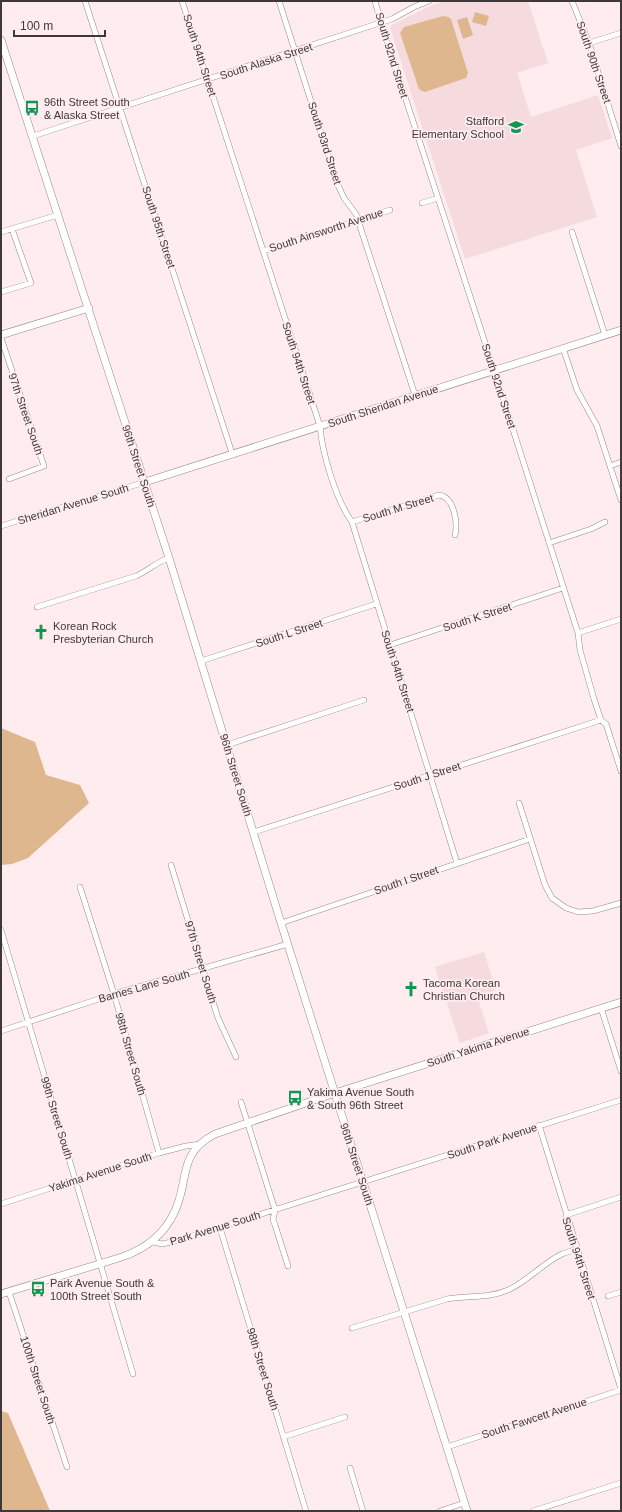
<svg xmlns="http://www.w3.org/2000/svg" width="622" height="1512" viewBox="0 0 622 1512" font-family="Helvetica,sans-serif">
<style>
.built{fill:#f5dbde}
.green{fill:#deb78e}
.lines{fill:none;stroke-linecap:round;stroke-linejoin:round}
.street-casing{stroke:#98888a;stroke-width:6}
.secondary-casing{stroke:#98888a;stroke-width:8}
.street{stroke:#fff;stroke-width:5}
.secondary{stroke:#fff;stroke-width:7}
.labels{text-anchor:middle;stroke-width:3.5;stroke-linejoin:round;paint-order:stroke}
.street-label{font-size:11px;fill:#3f3839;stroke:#feecee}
.poi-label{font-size:11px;fill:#3f3839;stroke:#feecee;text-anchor:start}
</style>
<rect width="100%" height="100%" fill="#feecee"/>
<!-- built -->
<path class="built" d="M445 1H528L548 63 517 73 531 117 598 95 612 138 576 150 597 217 465 259 390 28 392 25 430 6Z
M484 952 496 990 477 997 489 1033 460 1043 435 967Z"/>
<!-- green -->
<path class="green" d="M475 12 489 16 486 26 472 22Z
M443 16 448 17 451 19 468 73 466 78 425 92 422 91 419 89 400 33 404 27Z
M467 17 473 35 463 39 457 20Z
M1 728 35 742 46 775 80 785 89 803 28 858 12 864 1 865Z
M1 1411 8 1413 50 1511H1Z"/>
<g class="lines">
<!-- street casing -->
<g class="street-casing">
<path id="street" d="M85 1 232 453
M182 1 320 426C322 453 336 500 352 522L457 863
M279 1 337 183 344 198 356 214 415 395
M375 1 381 23 494 370 578 633 580 650 594 699 601 720 606 724 621 771
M572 1 589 43 621 146
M589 43 621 33
M33 136 392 19 414 7 429 1
M422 203 438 198
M1 232 58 215
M572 232 605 335
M263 251 390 210
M1 292 31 283 12 229
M1 338 44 466 9 479
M563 348 577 390 597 426 621 500
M610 466 621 462
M352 522 439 495C454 497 458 522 455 535
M1 526 145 482
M549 543 591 529 605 522
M37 607 136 576C148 571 156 562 169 558
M578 633 621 619
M390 645 563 588
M201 661 376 604
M227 745 364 700
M519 803 545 885 552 898 566 908 578 912 593 911 621 903
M254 832 601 720
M171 865 218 1018 236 1057
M80 887 114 994 159 1153
M281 923 530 839
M1 930 133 1374
M601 1008 621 1071
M1 1031 114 994 288 944
M241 1102 275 1210 273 1220 275 1225 288 1266
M539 1125 621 1389
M1 1204 159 1153 186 1146 201 1144
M566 1215 621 1197
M220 1228 306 1511
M153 1242 162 1244 176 1241 621 1100
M9 1292 67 1467
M608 1296 621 1292
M352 1328 447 1299C468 1295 487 1299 508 1290 528 1281 543 1263 562 1254 567 1252 572 1251 577 1249
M283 1437 345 1417
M447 1447 621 1390
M350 1468 363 1511
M440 1511 464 1503
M533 1511 621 1483"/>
</g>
<!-- secondary casing -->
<g class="secondary-casing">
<path id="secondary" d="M1 40 169 558 281 923 467 1511
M1 335 89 308
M145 482 621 330
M1 1294 122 1257C145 1249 163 1236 174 1213 190 1182 176 1154 215 1134L335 1093 621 1002"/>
</g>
<!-- street -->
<use href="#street" class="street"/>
<!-- secondary -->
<use href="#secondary" class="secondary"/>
</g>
<!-- icons -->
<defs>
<g id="bus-bare" transform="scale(1.2)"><path d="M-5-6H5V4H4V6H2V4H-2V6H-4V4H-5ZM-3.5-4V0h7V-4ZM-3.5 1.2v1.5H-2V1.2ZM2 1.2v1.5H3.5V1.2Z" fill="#139553" stroke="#feecee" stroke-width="2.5" paint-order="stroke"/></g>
<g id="school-bare" transform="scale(1.2)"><path d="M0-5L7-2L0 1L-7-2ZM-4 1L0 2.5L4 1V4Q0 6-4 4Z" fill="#139553" stroke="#feecee" stroke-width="2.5" paint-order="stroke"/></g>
<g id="church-bare" transform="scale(1.2)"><path d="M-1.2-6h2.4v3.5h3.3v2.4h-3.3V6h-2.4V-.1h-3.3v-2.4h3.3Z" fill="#139553" stroke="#feecee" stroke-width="2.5" paint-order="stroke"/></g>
</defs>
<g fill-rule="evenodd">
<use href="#bus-bare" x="32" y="108"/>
<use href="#school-bare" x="516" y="127"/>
<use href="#church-bare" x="41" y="632"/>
<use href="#church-bare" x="411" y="989"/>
<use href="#bus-bare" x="295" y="1098"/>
<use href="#bus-bare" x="38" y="1289"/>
</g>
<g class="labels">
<!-- street labels -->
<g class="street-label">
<text transform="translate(200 55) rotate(72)" y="4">South 94th Street</text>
<text transform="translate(392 55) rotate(73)" y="4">South 92nd Street</text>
<text transform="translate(266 61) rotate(-18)" y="4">South Alaska Street</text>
<text transform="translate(594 62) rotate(71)" y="4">South 90th Street</text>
<text transform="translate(325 143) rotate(72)" y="4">South 93rd Street</text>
<text transform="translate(159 227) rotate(72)" y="4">South 95th Street</text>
<text transform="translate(326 230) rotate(-18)" y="4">South Ainsworth Avenue</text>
<text transform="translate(299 363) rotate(72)" y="4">South 94th Street</text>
<text transform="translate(499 386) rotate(72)" y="4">South 92nd Street</text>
<text transform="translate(383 406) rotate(-18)" y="4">South Sheridan Avenue</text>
<text transform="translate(26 414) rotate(71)" y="4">97th Street South</text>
<text transform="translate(139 466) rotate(72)" y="4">96th Street South</text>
<text transform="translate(73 504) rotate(-17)" y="4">Sheridan Avenue South</text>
<text transform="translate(398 508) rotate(-17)" y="4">South M Street</text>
<text transform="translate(477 617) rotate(-18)" y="4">South K Street</text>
<text transform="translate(289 633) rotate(-18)" y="4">South L Street</text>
<text transform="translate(398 671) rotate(72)" y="4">South 94th Street</text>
<text transform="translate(236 775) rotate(73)" y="4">96th Street South</text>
<text transform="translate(427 776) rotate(-18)" y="4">South J Street</text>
<text transform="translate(406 880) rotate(-19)" y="4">South I Street</text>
<text transform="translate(201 962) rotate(73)" y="4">97th Street South</text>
<text transform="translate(144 986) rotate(-16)" y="4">Barnes Lane South</text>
<text transform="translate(478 1047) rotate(-18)" y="4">South Yakima Avenue</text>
<text transform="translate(131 1054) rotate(74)" y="4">98th Street South</text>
<text transform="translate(57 1118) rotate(73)" y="4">99th Street South</text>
<text transform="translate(492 1141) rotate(-18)" y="4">South Park Avenue</text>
<text transform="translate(357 1164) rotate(72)" y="4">96th Street South</text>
<text transform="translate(100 1172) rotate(-18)" y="4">Yakima Avenue South</text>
<text transform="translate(215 1228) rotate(-17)" y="4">Park Avenue South</text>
<text transform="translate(579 1258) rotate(72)" y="4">South 94th Street</text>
<text transform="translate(263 1369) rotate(73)" y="4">98th Street South</text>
<text transform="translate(38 1380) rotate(72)" y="4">100th Street South</text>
<text transform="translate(534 1418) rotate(-18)" y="4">South Fawcett Avenue</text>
</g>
<!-- poi labels -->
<g class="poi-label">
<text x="44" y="106">96th Street South<tspan x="44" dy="13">&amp; Alaska Street</tspan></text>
<text x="504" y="125" text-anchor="end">Stafford<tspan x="504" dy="13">Elementary School</tspan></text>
<text x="53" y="630">Korean Rock<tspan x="53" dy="13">Presbyterian Church</tspan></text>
<text x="423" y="987">Tacoma Korean<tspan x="423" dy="13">Christian Church</tspan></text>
<text x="307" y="1096">Yakima Avenue South<tspan x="307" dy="13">&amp; South 96th Street</tspan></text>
<text x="50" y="1287">Park Avenue South &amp;<tspan x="50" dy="13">100th Street South</tspan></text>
</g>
</g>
<!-- border -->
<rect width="622" height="1512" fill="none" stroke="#3f3839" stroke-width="4"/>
<!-- scale -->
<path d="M14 30v6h91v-6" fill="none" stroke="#3f3839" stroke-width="2"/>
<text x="20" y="30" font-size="12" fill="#3f3839" stroke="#feecee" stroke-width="3" paint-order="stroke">100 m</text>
</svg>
